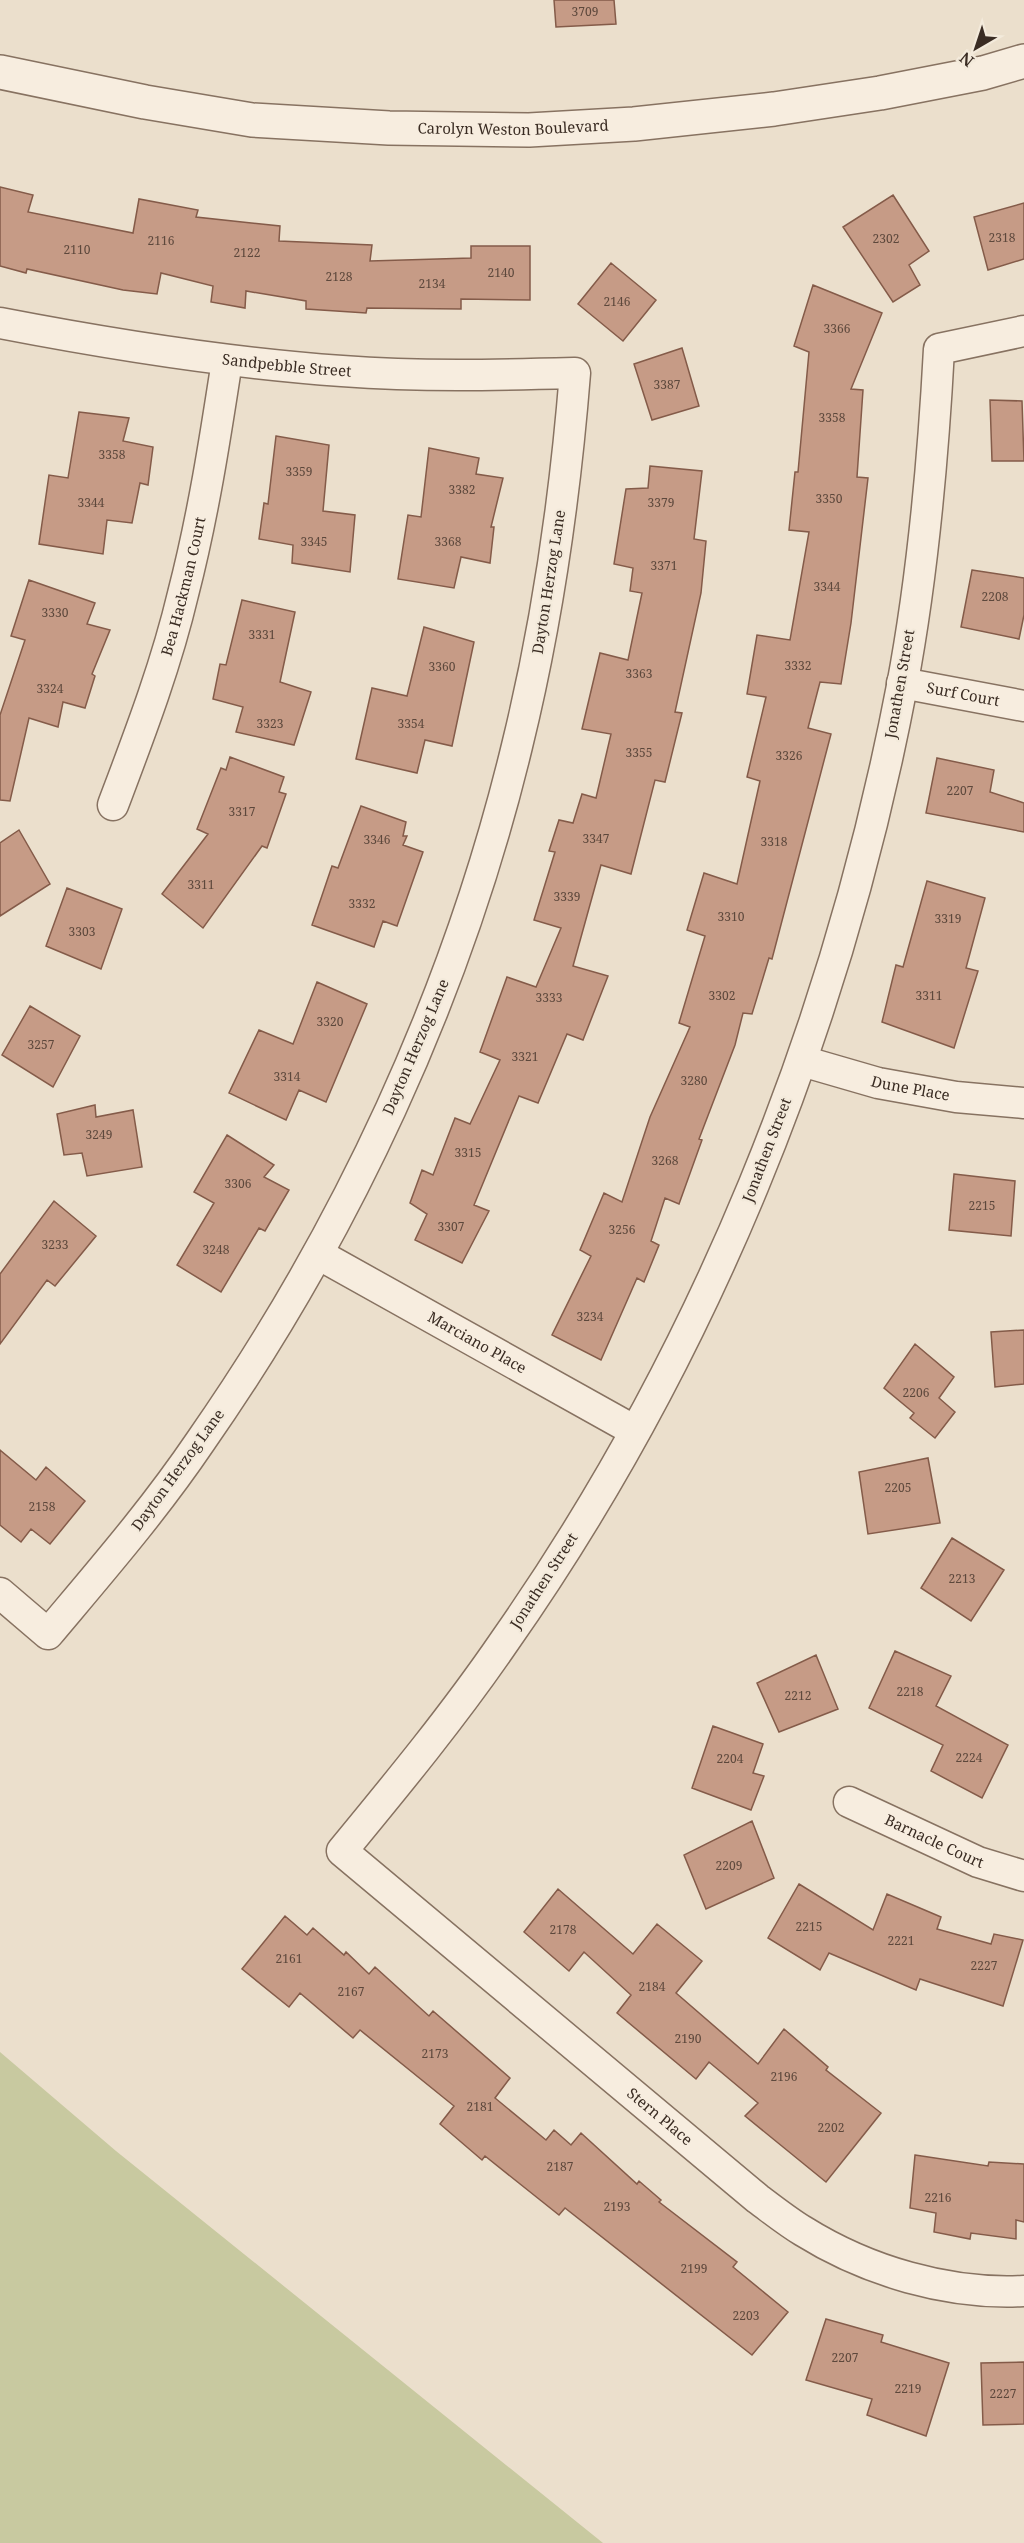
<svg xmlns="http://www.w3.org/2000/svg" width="1024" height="2543" viewBox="0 0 1024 2543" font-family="'Noto Serif',serif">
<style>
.green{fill:#c8c9a0}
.building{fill:#c69b86;stroke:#845b49;stroke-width:1.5}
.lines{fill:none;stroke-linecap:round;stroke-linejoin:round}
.minor-casing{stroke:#877261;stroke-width:33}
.tertiary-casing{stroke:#877261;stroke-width:36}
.minor{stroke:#f7eddf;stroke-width:30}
.tertiary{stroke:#f7eddf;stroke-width:33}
.labels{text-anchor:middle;stroke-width:4.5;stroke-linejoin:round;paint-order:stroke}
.number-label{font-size:12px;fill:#5d483c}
.street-label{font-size:15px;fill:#3a2c23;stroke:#f3eadb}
</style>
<rect width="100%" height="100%" fill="#ebdfcc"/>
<!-- green -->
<path class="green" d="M0 2052 116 2151 603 2543H0Z"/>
<!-- building -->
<path class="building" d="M554 0H614L616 24 556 27Z
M0 187 33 195 28 212 133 233 139 199 198 210 196 217 280 226 279 241 372 245 370 261 471 258V246H530V300L461 299V309L367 308 366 313 306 309V301L246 291 245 308 211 302 213 286 161 273 157 294 123 290 27 269 26 273 0 266Z
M893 195 929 251 909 265 920 285 893 302 843 227Z
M1024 203V259L988 270 974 217Z
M611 263 656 300 623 341 578 304Z
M813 285 882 313 851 389 863 390 857 477 868 478 851 623 841 684 820 682 808 728 831 734 772 959 769 958 752 1014 743 1013 735 1045 699 1139 702 1140 679 1204 665 1198 651 1241 659 1245 644 1282 637 1278 601 1360 552 1335 591 1256 580 1250 604 1193 622 1202 650 1117 690 1027 679 1023 705 936 687 930 704 873 737 884 760 781 747 777 766 697 747 694 757 635 790 640 809 532 789 530 795 472H798L809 352 794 346Z
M682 348 699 406 652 420 634 364Z
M990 400 1022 401 1024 461H992Z
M79 412 129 418 123 441 153 447 148 485 140 483 132 523 107 520 103 554 39 544 49 475 68 478Z
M276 436 329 445 323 511 355 515 350 572 292 563 293 545 259 539 264 503 268 504Z
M429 448 479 458 476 474 503 478 491 527H494L490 563 461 557 454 588 398 579 408 515 421 517Z
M650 466 702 471 694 539 706 541 701 593 675 712 682 713 665 782 655 780 631 874 601 865 573 966 608 976 583 1040 567 1034 538 1103 519 1096 474 1205 489 1211 462 1263 415 1240 427 1214 410 1203 422 1170 433 1175 455 1118 470 1124 500 1060 480 1052 507 977 536 987 561 928 534 920 555 852 549 851 559 820 573 823 582 794 596 798 611 734 582 729 600 653 628 660 642 593 630 591 633 568 614 564 626 489 648 488Z
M972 570 1024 578V615L1019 639 961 627Z
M29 580 95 603 87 624 110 630 92 674 95 676 85 708 63 702 58 727 29 718 10 801 0 800V715L25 640 11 636Z
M242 600 295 612 280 682 311 692 294 745 236 732 243 707 213 699 220 664 226 665Z
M424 627 474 642 452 746 425 740 417 773 356 759 372 688 407 696Z
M230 757 284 777 279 792 286 794 267 848 262 846 203 928 162 894 208 834 197 829 221 768 226 770Z
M937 758 994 770 990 792 1024 803V832L926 813Z
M361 806 406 822 403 836H407L403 845 423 852 397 926 383 921 374 947 312 925 332 866 338 868Z
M19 830 50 884 0 916V843Z
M927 881 985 898 966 968 978 971 954 1048 882 1022 896 965 903 967Z
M67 888 122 909 101 969 46 946Z
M317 982 367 1004 326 1102 299 1090 286 1120 229 1093 259 1030 293 1044Z
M30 1006 80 1036 53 1087 2 1055Z
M95 1105 96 1117 133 1110 142 1167 87 1176 82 1153 64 1155 57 1114Z
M227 1135 274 1165 264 1177 289 1190 265 1231 259 1228 221 1292 177 1265 214 1203 194 1192Z
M954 1174 1015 1181 1011 1236 949 1230Z
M54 1201 96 1236 55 1286 47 1280 0 1344V1274Z
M1024 1330V1384L995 1387 991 1332Z
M915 1344 954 1377 939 1398 955 1412 935 1438 910 1418 914 1413 884 1388Z
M0 1450 36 1480 46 1467 85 1501 50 1544 31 1529 21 1542 0 1525Z
M928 1458 940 1523 868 1534 859 1472Z
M952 1538 1004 1570 971 1621 921 1588Z
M895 1651 951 1676 936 1706 1008 1745 982 1798 931 1771 943 1745 869 1708Z
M816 1655 838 1709 779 1732 757 1683Z
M713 1726 763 1744 753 1773 764 1776 751 1810 692 1788Z
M752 1821 774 1878 706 1909 684 1855Z
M799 1884 873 1930 887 1894 941 1917 937 1929 991 1944 994 1934 1023 1940 1003 2006 920 1979 916 1990 829 1953 820 1970 768 1938Z
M558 1889 633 1954 657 1924 702 1961 676 1993 758 2064 784 2029 828 2067 826 2070 881 2113 826 2182 745 2116 758 2103 709 2062 696 2079 617 2013 631 1995 584 1952 569 1971 524 1932Z
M285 1916 307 1935 313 1928 344 1955 346 1952 369 1974 375 1967 429 2016 433 2011 510 2078 495 2098 546 2140 554 2130 571 2145 581 2133 637 2184 639 2181 661 2200 659 2202 737 2262 733 2267 788 2312 752 2355 565 2208 559 2215 485 2156 482 2160 440 2124 454 2106 360 2030 353 2038 300 1993 289 2007 242 1969Z
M915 2155 988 2166 989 2162 1024 2164V2222L1016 2220V2239L971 2233 970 2239 934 2232 936 2213 910 2208Z
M826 2319 883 2335 881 2342 949 2363 926 2436 867 2415 872 2399 806 2380Z
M1024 2362V2424L983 2425 981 2363Z"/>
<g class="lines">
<!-- minor casing -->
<g class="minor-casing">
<g id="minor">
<path id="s1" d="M0 323C114 345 227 363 342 371 420 377 497 375 575 373 565 499 547 624 517 746 457 995 346 1233 200 1442 154 1510 100 1572 48 1634L0 1593"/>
<path id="s2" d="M1024 331 939 349C933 462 923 575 902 686 837 1027 704 1357 504 1642 454 1715 398 1783 342 1851L758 2199C773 2210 788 2222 803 2231 867 2271 948 2295 1024 2291"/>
<path id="s3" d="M902 683 1024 706"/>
<path id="s4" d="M113 805C139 736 166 666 183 594 203 517 215 439 227 361"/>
<path id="s5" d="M802 1061 878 1083 956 1097 1024 1103"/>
<path id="s6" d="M318 1254 635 1431"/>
<path id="s7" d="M849 1802 978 1862 1024 1876"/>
</g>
</g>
<!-- tertiary casing -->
<g class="tertiary-casing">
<g id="tertiary">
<path id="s8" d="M0 72 145 102 252 120 389 128 529 130 634 124 774 109 880 93 983 73 1024 61"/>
</g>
</g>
<!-- minor -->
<use href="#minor" class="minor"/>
<!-- tertiary -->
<use href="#tertiary" class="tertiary"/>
</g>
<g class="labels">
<!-- number labels -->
<g class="number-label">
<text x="585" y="16">3709</text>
<text x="1002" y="242">2318</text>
<text x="886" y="243">2302</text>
<text x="161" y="245">2116</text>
<text x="77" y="254">2110</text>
<text x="247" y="257">2122</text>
<text x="501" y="277">2140</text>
<text x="339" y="281">2128</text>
<text x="432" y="288">2134</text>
<text x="617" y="306">2146</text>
<text x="837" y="333">3366</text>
<text x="667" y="389">3387</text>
<text x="832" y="422">3358</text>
<text x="112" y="459">3358</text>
<text x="299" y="476">3359</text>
<text x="462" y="494">3382</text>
<text x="829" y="503">3350</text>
<text x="91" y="507">3344</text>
<text x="661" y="507">3379</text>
<text x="314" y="546">3345</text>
<text x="448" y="546">3368</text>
<text x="664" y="570">3371</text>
<text x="827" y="591">3344</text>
<text x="995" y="601">2208</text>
<text x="55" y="617">3330</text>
<text x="262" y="639">3331</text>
<text x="798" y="670">3332</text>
<text x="442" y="671">3360</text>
<text x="639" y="678">3363</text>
<text x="50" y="693">3324</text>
<text x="270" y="728">3323</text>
<text x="411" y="728">3354</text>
<text x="639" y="757">3355</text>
<text x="789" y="760">3326</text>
<text x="960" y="795">2207</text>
<text x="242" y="816">3317</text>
<text x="596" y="843">3347</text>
<text x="377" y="844">3346</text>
<text x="774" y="846">3318</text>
<text x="201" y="889">3311</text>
<text x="567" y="901">3339</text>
<text x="362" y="908">3332</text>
<text x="731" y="921">3310</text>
<text x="948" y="923">3319</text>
<text x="82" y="936">3303</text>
<text x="722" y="1000">3302</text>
<text x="929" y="1000">3311</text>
<text x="549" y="1002">3333</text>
<text x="330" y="1026">3320</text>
<text x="41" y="1049">3257</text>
<text x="525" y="1061">3321</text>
<text x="287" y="1081">3314</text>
<text x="694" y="1085">3280</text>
<text x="99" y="1139">3249</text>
<text x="468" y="1157">3315</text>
<text x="665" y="1165">3268</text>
<text x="238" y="1188">3306</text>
<text x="982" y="1210">2215</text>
<text x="451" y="1231">3307</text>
<text x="622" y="1234">3256</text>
<text x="55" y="1249">3233</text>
<text x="216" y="1254">3248</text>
<text x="590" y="1321">3234</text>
<text x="916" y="1397">2206</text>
<text x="898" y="1492">2205</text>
<text x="42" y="1511">2158</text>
<text x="962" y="1583">2213</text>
<text x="910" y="1696">2218</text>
<text x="798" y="1700">2212</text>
<text x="969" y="1762">2224</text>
<text x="730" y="1763">2204</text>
<text x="729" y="1870">2209</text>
<text x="809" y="1931">2215</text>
<text x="563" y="1934">2178</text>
<text x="901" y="1945">2221</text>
<text x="289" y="1963">2161</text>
<text x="984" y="1970">2227</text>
<text x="652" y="1991">2184</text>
<text x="351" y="1996">2167</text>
<text x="688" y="2043">2190</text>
<text x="435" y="2058">2173</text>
<text x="784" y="2081">2196</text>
<text x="480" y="2111">2181</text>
<text x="831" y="2132">2202</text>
<text x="560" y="2171">2187</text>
<text x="938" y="2202">2216</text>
<text x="617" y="2211">2193</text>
<text x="694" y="2273">2199</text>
<text x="746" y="2320">2203</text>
<text x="845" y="2362">2207</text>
<text x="908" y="2393">2219</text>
<text x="1003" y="2398">2227</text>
</g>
<!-- street labels -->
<g class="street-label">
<text dy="5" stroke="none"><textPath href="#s8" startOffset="518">Carolyn Weston Boulevard</textPath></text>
<text dy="5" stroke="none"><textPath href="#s1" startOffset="290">Sandpebble Street</textPath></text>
<text transform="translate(549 582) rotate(-81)" y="5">Dayton Herzog Lane</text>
<text dy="5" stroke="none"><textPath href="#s4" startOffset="230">Bea Hackman Court</textPath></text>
<text transform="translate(900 684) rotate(-80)" y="5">Jonathen Street</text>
<text dy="5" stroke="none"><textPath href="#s3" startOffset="62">Surf Court</textPath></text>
<text transform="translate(416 1047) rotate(-67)" y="5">Dayton Herzog Lane</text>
<text dy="5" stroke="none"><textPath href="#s5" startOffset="112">Dune Place</textPath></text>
<text transform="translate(767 1150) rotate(-69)" y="5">Jonathen Street</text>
<text dy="5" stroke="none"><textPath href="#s6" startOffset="182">Marciano Place</textPath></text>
<text transform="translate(178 1470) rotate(-54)" y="5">Dayton Herzog Lane</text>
<text transform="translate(544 1581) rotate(-57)" y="5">Jonathen Street</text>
<text dy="5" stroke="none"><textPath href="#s7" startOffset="94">Barnacle Court</textPath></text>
<text dy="5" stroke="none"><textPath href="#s2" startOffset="2148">Stern Place</textPath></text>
</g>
</g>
<!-- north arrow -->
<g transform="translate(976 48) rotate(219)" stroke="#f3eadb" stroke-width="4.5" paint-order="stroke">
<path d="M0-4.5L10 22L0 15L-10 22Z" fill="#3a2c23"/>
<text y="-9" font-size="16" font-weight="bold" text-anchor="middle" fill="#3a2c23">N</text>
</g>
</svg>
